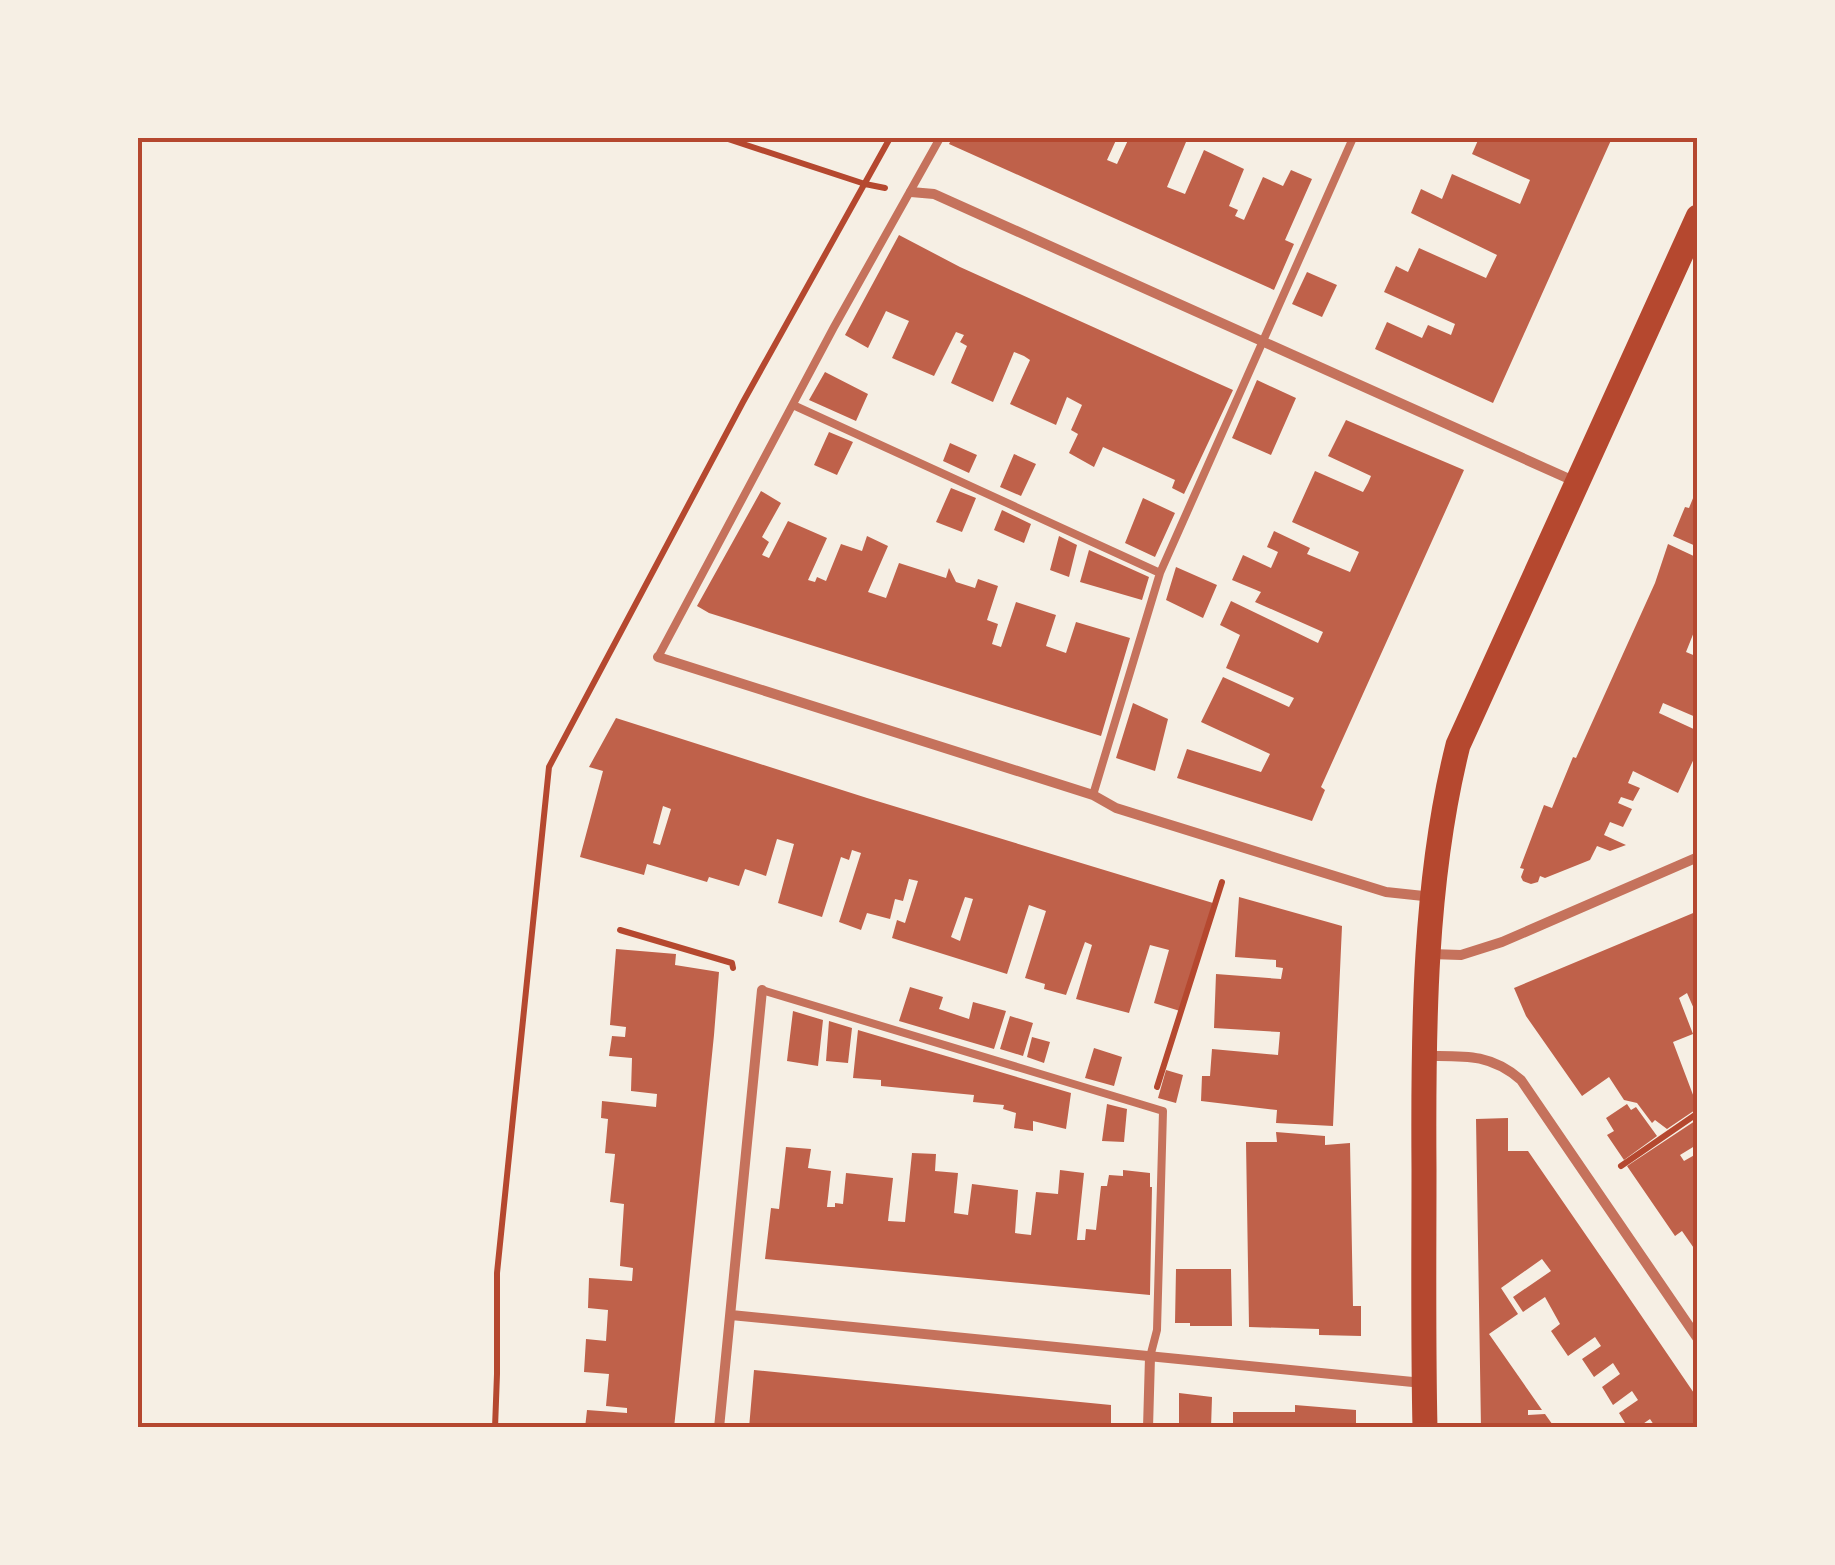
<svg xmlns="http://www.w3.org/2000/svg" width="1835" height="1565" viewBox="0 0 1835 1565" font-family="'IBM Plex Sans',sans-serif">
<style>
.building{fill:#bf614a;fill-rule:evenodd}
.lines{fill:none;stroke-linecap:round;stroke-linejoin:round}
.path{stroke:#b5482f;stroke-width:6}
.service{stroke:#c5725c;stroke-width:8}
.minor{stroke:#c5725c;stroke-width:10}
.primary{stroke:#b5482f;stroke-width:25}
.neatline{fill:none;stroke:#b5482f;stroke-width:4}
</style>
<rect width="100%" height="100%" fill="#f6efe4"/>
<!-- building -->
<path class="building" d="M952 138H1117L1107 160 1117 164 1129 138H1175L1186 142 1167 187 1185 194 1204 150 1244 169 1229 206 1238 210 1235 216 1244 220 1263 177 1283 186 1291 170 1312 179 1285 240 1294 244 1274 290 949 144Z
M1479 138H1612L1493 403 1375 349 1387 322 1422 338 1428 325 1451 335 1455 324 1384 292 1396 266 1408 272 1419 248 1486 278 1497 255 1411 213 1421 189 1442 199 1452 174 1520 204 1530 180 1472 154Z
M899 235 960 267 1233 390 1184 494 1172 488 1175 480 1103 447 1094 467 1069 453 1078 434 1071 430 1082 405 1067 397 1056 425 1010 404 1030 360 1024 356 1014 352 993 402 951 383 967 346 960 342 964 335 956 332 934 376 892 358 909 321 902 318 886 311 868 348 845 335Z
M1307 272 1337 285 1322 317 1292 304Z
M825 372 868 394 856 421 809 400Z
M1257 380 1296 398 1271 455 1232 438Z
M1346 420 1464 470 1321 787 1325 790 1312 821 1177 778 1187 749 1261 772 1270 754 1201 722 1223 677 1289 707 1294 698 1226 668 1240 635 1220 625 1231 601 1318 643 1323 632 1255 602 1261 592 1232 580 1243 555 1271 568 1278 552 1267 547 1274 531 1310 548 1307 554 1350 572 1359 552 1292 522 1315 471 1363 492 1368 483 1371 476 1328 456Z
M829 432 853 442 837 475 814 465Z
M950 443 977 455 969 473 943 461Z
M1014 454 1036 464 1021 496 1000 487Z
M1698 486V547L1673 536 1685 507 1689 508Z
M951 488 976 498 962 532 936 522Z
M761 491 781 503 762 537 769 542 762 555 769 558 788 521 827 538 808 580 815 582 817 577 826 581 841 544 862 551 867 536 888 546 868 592 886 598 899 563 946 578 949 568 956 582 975 588 978 579 998 586 987 620 998 624 992 644 1001 647 1016 602 1056 615 1046 646 1066 653 1076 622 1130 638 1101 736 709 613 697 606Z
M1143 498 1175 513 1155 557 1125 543Z
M1002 510 1031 524 1024 543 994 530Z
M1059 536 1077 545 1069 577 1050 570Z
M1668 544 1698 558V633L1694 632 1686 652 1698 657V718L1663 703 1659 713 1698 731V750L1678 793 1633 771 1628 783 1640 788 1633 801 1621 797 1618 803 1632 809 1623 827 1610 822 1604 835 1626 845 1610 851 1597 846 1590 860 1545 878 1540 876 1538 882 1531 884 1523 881 1521 877 1524 869 1520 868 1544 805 1552 808 1573 757 1576 758 1655 583Z
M1089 550 1149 577 1142 600 1080 582Z
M1176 567 1217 585 1203 618 1166 600Z
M1133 703 1168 719 1155 771 1116 758Z
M616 718 867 798 1213 903 1180 1011 1154 1003 1169 950 1150 945 1129 1013 1076 999 1092 945 1085 942 1066 995 1044 989 1045 984 1025 978 1046 911 1029 905 1007 974 892 938 897 920 905 923 918 881 909 879 903 901 895 899 890 919 867 913 861 930 839 922 861 853 852 850 849 860 841 857 822 917 778 903 794 844 777 839 766 876 745 869 739 886 709 877 707 882 647 864 644 875 580 857 603 771 589 767ZM663 806 671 809 660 845 653 843ZM965 897 973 899 960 941 951 937Z
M1239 897 1342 926 1333 1126 1276 1123 1277 1110 1201 1101 1202 1076H1210L1212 1049 1278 1055 1280 1032 1214 1028 1216 974 1281 979 1283 968 1276 967V960L1235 957Z
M1698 911V1018L1687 993 1679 998 1693 1034 1673 1042 1698 1108 1667 1129 1655 1120 1652 1123 1637 1103 1624 1100 1609 1077 1582 1096 1526 1016 1514 988Z
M616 949 676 954 675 965 719 972 714 1035 674 1428H585L587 1410 627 1413V1408L606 1406 609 1374 584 1372 586 1339 606 1341 608 1310 588 1308 589 1278 632 1281 633 1268 620 1266 624 1204 610 1202 615 1154 605 1153 608 1119 601 1118 602 1101 656 1107 657 1094 631 1091 632 1058 609 1056 612 1036 625 1037 626 1027 610 1025Z
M910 987 943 997 939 1009 969 1019 973 1002 1006 1011 994 1049 899 1021Z
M793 1011 823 1020 818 1066 787 1061Z
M1010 1016 1033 1023 1023 1056 1000 1049Z
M829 1021 852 1028 848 1063 826 1061Z
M858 1030 1071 1093 1066 1129 1033 1121V1131L1014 1128 1016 1113 1003 1109 1004 1105 973 1102 974 1095 881 1086V1080L853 1078Z
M1032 1037 1050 1042 1044 1063 1027 1057Z
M1094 1048 1122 1057 1114 1086 1085 1078Z
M1166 1070 1183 1075 1176 1103 1158 1098Z
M1107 1104 1127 1109 1124 1142 1102 1141Z
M1627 1104 1631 1110 1636 1107 1657 1136 1624 1160 1607 1135 1614 1131 1606 1118Z
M1508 1118V1151H1528L1619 1283 1698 1399V1428H1656L1650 1419 1637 1428H1628L1619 1413 1638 1400 1632 1391 1613 1405 1602 1387 1620 1374 1613 1363 1594 1377 1582 1359 1601 1346 1595 1337 1568 1356 1551 1331 1560 1324 1545 1297 1523 1312 1513 1297 1551 1271 1542 1259 1501 1288 1518 1314 1489 1334 1542 1410H1528V1415L1545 1414 1555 1428H1481L1476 1119Z
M1698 1119V1144L1680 1155 1684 1161 1698 1153V1254L1682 1231 1675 1236 1627 1166Z
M1276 1132 1325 1136V1145L1350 1143 1353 1306H1361V1336L1319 1335V1329L1249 1327 1246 1142H1277Z
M786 1147 811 1149 808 1168 831 1171 827 1207H835V1203L843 1204 846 1173 893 1178 888 1221 905 1222 912 1153 936 1154 935 1171 958 1173 954 1213 968 1215 972 1184 1018 1190 1015 1233 1022 1234 1031 1235 1036 1192 1058 1194 1060 1170 1084 1173 1077 1240H1085L1086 1229 1096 1230 1101 1186H1107L1109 1175 1123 1176V1170L1150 1173V1187H1152L1150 1295 765 1259 771 1208 779 1209Z
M1176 1269H1231L1232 1326H1190V1323H1175Z
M754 1370 1111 1405V1428H785V1423H776V1428H749Z
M1179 1393 1212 1397 1211 1428H1179Z
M1295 1405 1356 1410V1428H1233V1412H1295Z"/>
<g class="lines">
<!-- path -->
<path class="path" d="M728 139 865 184 885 188
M620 930 732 963 733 968
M1157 1087 1222 882
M1621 1166 1698 1113
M495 1428 497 1374V1273L549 767 743 402 890 138"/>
<!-- service -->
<path class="service" d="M793 405 1160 573
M658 657 834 327 940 138
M1093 795 1160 573 1353 138
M762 990 1163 1111 1157 1330 1150 1357"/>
<!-- minor -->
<path class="minor" d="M911 192 934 194 1576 482
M658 657 1093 795 1116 808 1386 892 1433 897
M1430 954 1461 955 1502 942 1698 857
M1424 1056C1463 1056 1490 1053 1521 1080L1698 1339
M731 1315 1423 1383
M719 1428 762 990
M1148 1428 1150 1357"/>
<!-- primary -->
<path class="primary" d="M1425 1428C1423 1341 1424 1255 1424 1169 1423 1030 1424 880 1458 745L1698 217"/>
</g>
<!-- border -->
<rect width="1835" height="1565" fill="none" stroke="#f6efe4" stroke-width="280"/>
<rect x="140" y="140" width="1555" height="1285" class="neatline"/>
</svg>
